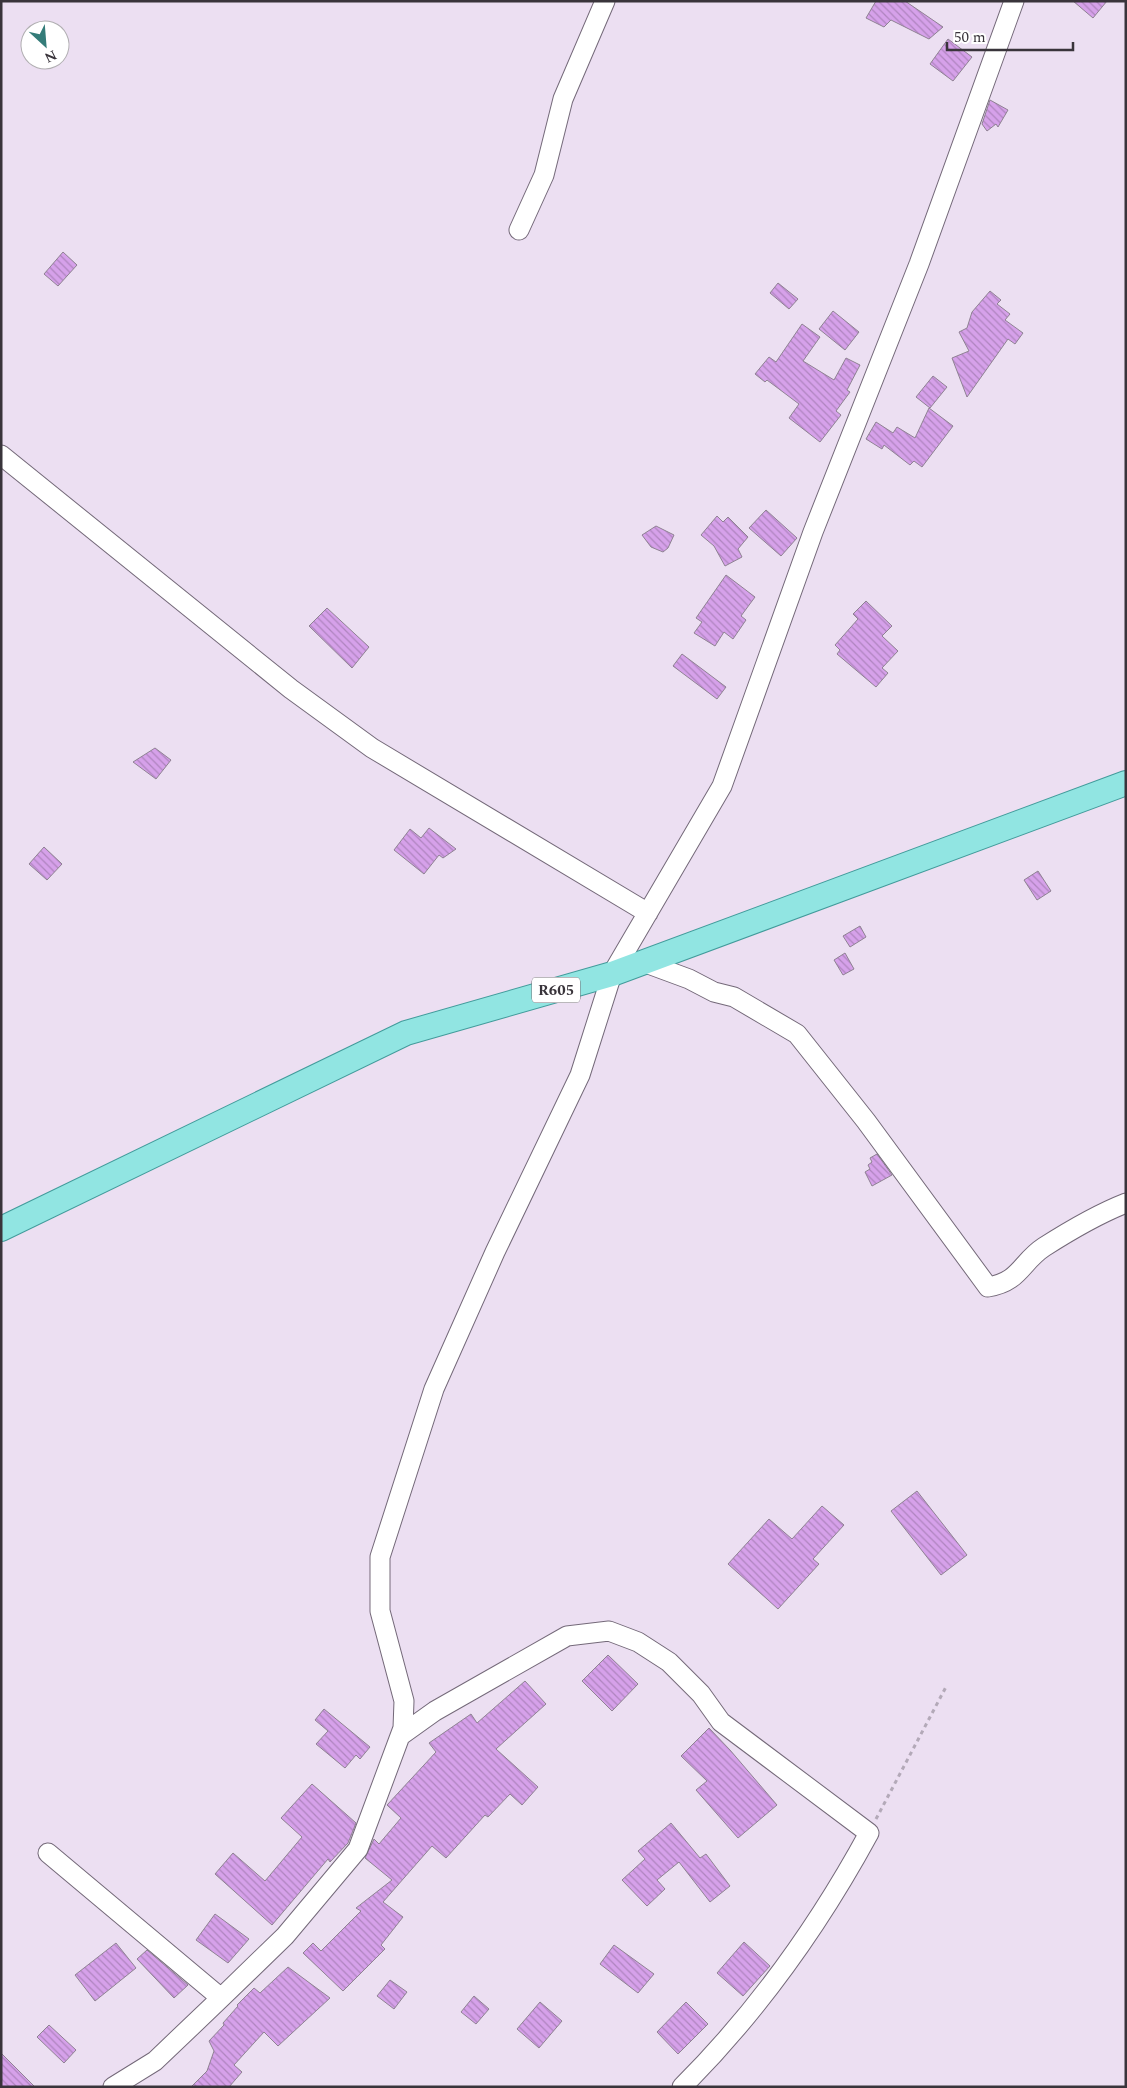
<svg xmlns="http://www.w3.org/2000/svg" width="1127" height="2088" viewBox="0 0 1127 2088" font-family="Spectral,serif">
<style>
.building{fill:url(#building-back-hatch);stroke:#8f8293}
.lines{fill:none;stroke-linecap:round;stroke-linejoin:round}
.minor-casing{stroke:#746979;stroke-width:21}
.major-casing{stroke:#429b9b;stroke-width:26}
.path{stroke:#b3a9b8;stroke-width:3;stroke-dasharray:4 4;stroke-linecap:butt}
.minor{stroke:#fff;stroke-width:19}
.major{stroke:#91e5e2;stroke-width:24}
.labels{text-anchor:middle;stroke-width:4;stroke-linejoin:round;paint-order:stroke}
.shield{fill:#fff;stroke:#747176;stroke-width:1}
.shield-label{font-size:15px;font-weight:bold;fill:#39343b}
</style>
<defs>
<pattern id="building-back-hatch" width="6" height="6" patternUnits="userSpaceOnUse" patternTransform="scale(1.25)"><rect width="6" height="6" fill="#d6a1ea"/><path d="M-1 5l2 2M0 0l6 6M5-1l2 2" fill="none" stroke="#af84bf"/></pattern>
</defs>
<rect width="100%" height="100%" fill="#ecdff2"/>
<!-- building -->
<path class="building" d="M876 1H905L943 27 929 39 891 20 884 27 866 18Z
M1073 1H1107L1093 18Z
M948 39 972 57 953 81 930 64Z
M990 100 1008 110 998 127 996 124 987 131 982 124Z
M63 252 77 265 58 286 44 274Z
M778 283 798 299 789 309 770 293Z
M990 291 1001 300 997 304 1010 314 1005 320 1023 333 1015 344 1008 339 967 397 952 358 969 351 959 332 967 328 972 312Z
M833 311 859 332 845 350 819 329Z
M802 324 820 337 803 361 834 380 846 358 860 365 847 390 850 392 836 411 841 415 820 442 789 418 799 404 767 380 765 382 755 374 769 357 776 362Z
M933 376 947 387 930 408 916 397Z
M929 408 953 426 922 467 914 461 910 465 884 445 882 449 866 439 876 422 893 433 897 427 915 438Z
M766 510 797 538 781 556 749 528Z
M717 516 723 522 728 517 748 537 738 549 742 557 725 566 714 546 701 535Z
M656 526 674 535 668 548 663 552 651 547 642 535Z
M726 575 755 597 741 616 746 620 733 639 724 632 715 646 694 633 702 622 696 618Z
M866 601 892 626 882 636 898 651 882 668 888 673 876 687 837 654 840 650 835 645 858 619 853 614Z
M327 608 369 647 352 668 309 626Z
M682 654 726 687 717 699 673 666Z
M155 748 171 760 156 779 133 762Z
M429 828 456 849 443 858 439 855 424 874 394 850 410 829 421 838Z
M44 847 62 864 47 880 29 864Z
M1038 871 1051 891 1037 900 1024 880Z
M860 926 866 937 850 947 843 936Z
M845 953 854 969 843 975 834 960Z
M877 1154 892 1175 872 1186 865 1172 870 1169 868 1165 872 1162 870 1158Z
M917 1491 967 1555 941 1575 891 1511Z
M822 1506 844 1525 813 1559 819 1564 778 1609 728 1564 769 1519 792 1539Z
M608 1655 638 1684 612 1711 582 1681Z
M525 1681 546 1704 496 1749 538 1787 522 1805 510 1794 488 1817 485 1815 446 1858 432 1846 383 1902 403 1917 381 1945 385 1949 343 1991 303 1953 313 1943 321 1951 361 1911 356 1908 392 1880 365 1858 374 1839 379 1844 401 1818 387 1805 436 1752 429 1743 471 1714 477 1723Z
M324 1709 370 1747 360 1759 356 1755 345 1768 316 1744 328 1731 315 1720Z
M709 1728 730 1750 777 1805 738 1838 696 1790 707 1781 681 1756Z
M312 1784 356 1823 348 1843 330 1862 328 1859 272 1925 215 1874 233 1853 265 1881 302 1837 281 1818Z
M671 1823 700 1858 706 1854 730 1886 710 1902 679 1862 657 1880 665 1889 647 1906 622 1880 645 1859 638 1851Z
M215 1914 249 1939 228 1963 196 1940Z
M744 1942 770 1966 743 1996 717 1973Z
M116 1943 136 1968 95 2001 75 1975Z
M614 1945 654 1974 638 1993 600 1964Z
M147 1950 188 1985 174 1998 137 1959Z
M288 1967 330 1998 278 2046 264 2032 234 2065 242 2072 229 2087H191L207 2071 214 2051 209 2041 224 2025 223 2023 238 2006 237 2005 254 1988 260 1993Z
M390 1980 407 1992 394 2009 377 1996Z
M474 1996 489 2009 476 2024 461 2012Z
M540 2002 562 2021 539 2048 517 2029Z
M686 2002 708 2024 678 2054 657 2032Z
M49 2025 76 2050 64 2063 37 2037Z
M1 2053 35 2087H1Z"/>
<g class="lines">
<!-- minor casing -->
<g class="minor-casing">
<path id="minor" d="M519 230 544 175 563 99 605 1
M1 455 291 689 372 748 648 913
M643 962 689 979 714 992 734 997 797 1034 866 1121 988 1287C1020 1282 1021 1262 1044 1247 1069 1231 1098 1214 1126 1203
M400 1736 435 1711 567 1636 609 1631 638 1642 669 1662 701 1694 721 1722 869 1833C819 1925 756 2013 682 2087
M48 1853 221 1998
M113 2087 155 2061 221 1998 285 1936 358 1849 403 1728 404 1701 380 1611V1557L434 1389 495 1252 580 1075 612 974 722 786 813 532 919 264 1014 1"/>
</g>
<!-- major casing -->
<g class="major-casing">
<path id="major" d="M1 1229 406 1033 612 974 1126 783"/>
</g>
<!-- path -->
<path class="path" d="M876 1819 947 1685"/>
<!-- minor -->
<use href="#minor" class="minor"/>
<!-- major -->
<use href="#major" class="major"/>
</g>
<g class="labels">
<!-- shield labels -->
<rect class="shield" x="532" y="977.5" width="48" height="25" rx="4"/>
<g class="shield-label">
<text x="556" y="995">R605</text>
</g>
</g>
<!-- border -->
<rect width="1127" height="2088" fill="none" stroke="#39343b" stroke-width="5"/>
<!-- north arrow -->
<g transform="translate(45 45) rotate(154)"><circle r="24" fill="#ffffff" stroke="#b0aeb1"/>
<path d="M0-4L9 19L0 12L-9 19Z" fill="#347c79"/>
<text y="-8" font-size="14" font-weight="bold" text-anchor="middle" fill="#39343b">N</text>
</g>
<!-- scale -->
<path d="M947 42v8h126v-8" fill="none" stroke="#39343b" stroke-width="2.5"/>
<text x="954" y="42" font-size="15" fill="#39343b" stroke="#ffffff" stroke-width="4" paint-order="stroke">50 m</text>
</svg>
